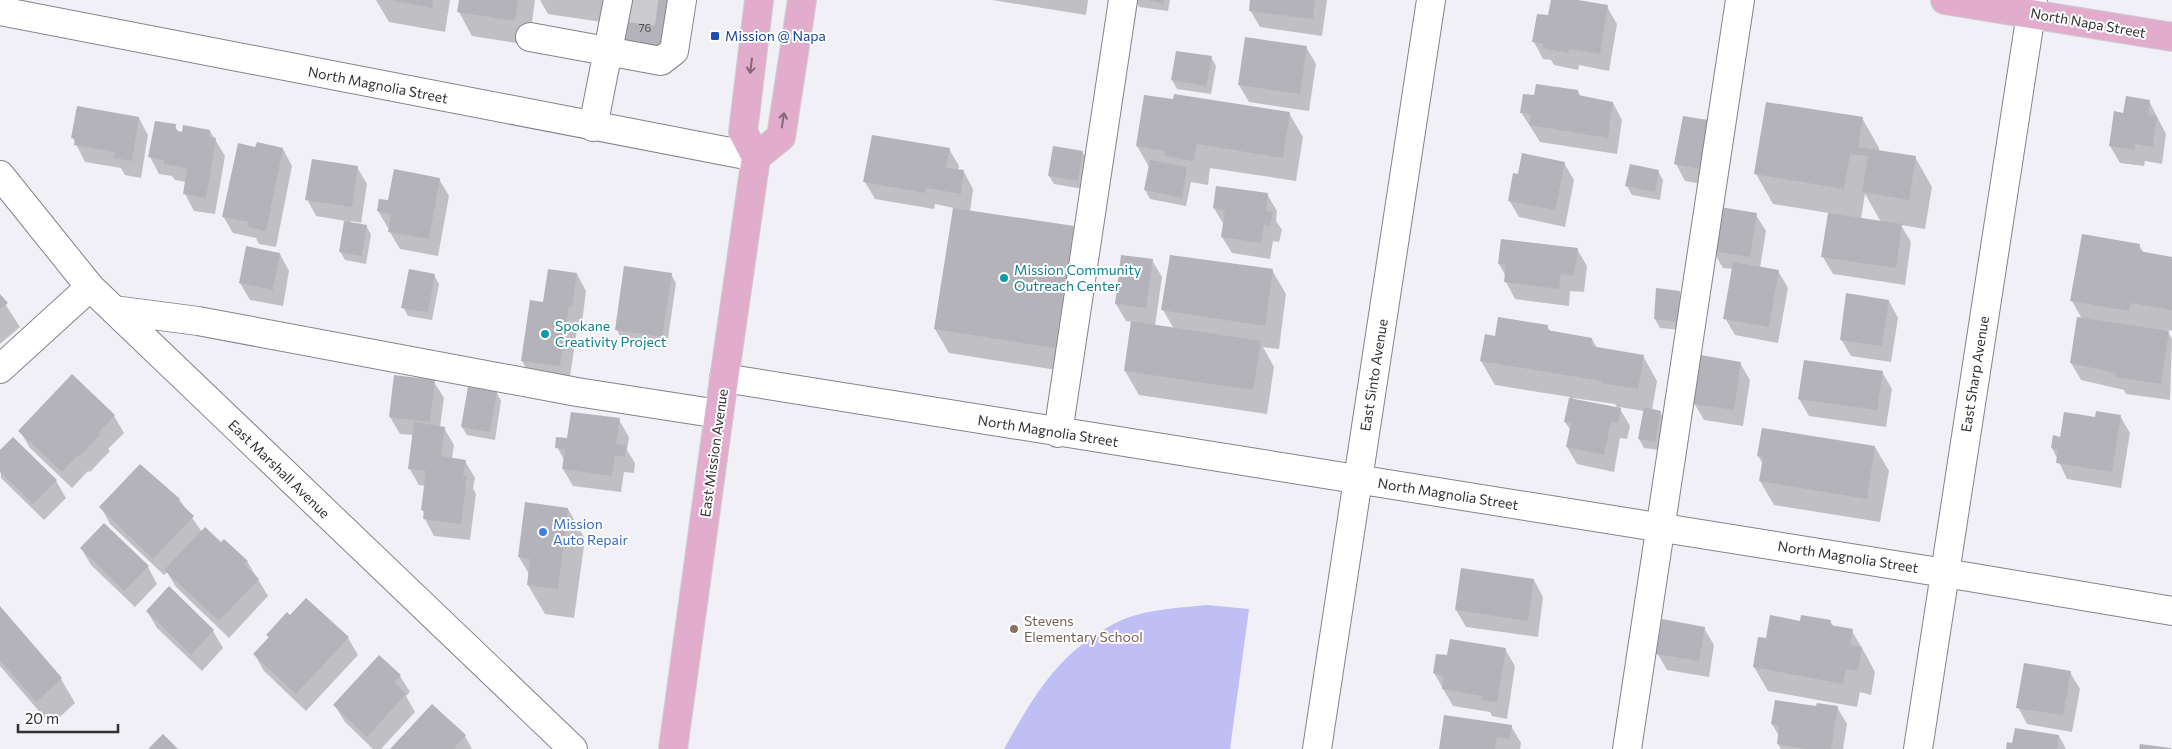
<svg xmlns="http://www.w3.org/2000/svg" width="2172" height="749" viewBox="0 0 2172 749" font-family="Commissioner,sans-serif">
<style>
.green{fill:#bfbef5}
.shadow{fill:#0003;fill-rule:evenodd}
.building{fill:#b3b3b9}
.lines{fill:none;stroke-linecap:round;stroke-linejoin:round}
.minor-tunnel{stroke:#cacacf;stroke-width:28;stroke-dasharray:28 14;stroke-linecap:butt}
.minor-casing{stroke:#838389;stroke-width:30}
.major-casing{stroke:#cecece;stroke-width:30}
.minor{stroke:#fff;stroke-width:28}
.major{stroke:#e2accc;stroke-width:28}
.oneway{stroke:#816878}
.transit-dot{fill:#1a4fb4;stroke:#fff;stroke-width:2}
.culture-dot{fill:#0f9aa8;stroke:#fff;stroke-width:2}
.shop-dot{fill:#3f7fe0;stroke:#fff;stroke-width:2}
.education-dot{fill:#8d6e63;stroke:#fff;stroke-width:2}
.labels{text-anchor:middle;stroke-width:4;stroke-linejoin:round;paint-order:stroke}
.number-label{font-size:11px;fill:#525254}
.street-label{font-size:14px;fill:#313133;stroke:#fff}
.transit-label{font-size:14px;fill:#164399;stroke:#fff;text-anchor:start}
.culture-label{font-size:14px;fill:#0d838f;stroke:#fff;text-anchor:start}
.shop-label{font-size:14px;fill:#366cbe;stroke:#fff;text-anchor:start}
.education-label{font-size:14px;fill:#785e54;stroke:#fff;text-anchor:start}
</style>
<rect width="100%" height="100%" fill="#f0f0f6"/>
<!-- green -->
<path class="green" d="M1207 605 1249 609 1230 749H1004C1035 693 1062 647 1124 619 1149 609 1180 608 1207 605Z"/>
<!-- shadow -->
<path class="shadow" d="M376 0H450L445 32 389 22Z
M460 0H535L529 45 472 36 459 12Z
M540 0H618L615 24 548 14Z
M992 0H1088L1086 15Z
M1135 0H1170L1168 11 1139 7Z
M1252 0H1327L1322 36 1260 27 1250 10Z
M1552 0H1570L1607 7 1617 24 1609 71 1579 65 1578 70 1554 65 1551 60 1543 59 1534 42 1549 17Z
M1306 47 1316 64 1309 111 1249 102 1239 85Z
M1211 57 1216 66 1211 94 1177 89 1172 80Z
M1578 91 1581 97 1613 103 1622 120 1617 154 1540 142 1521 112 1535 97Z
M2149 101 2166 134 2162 164 2145 161 2144 166 2120 163 2110 146 2124 114Z
M1289 113 1303 137 1296 181 1210 168 1208 185 1191 182 1186 206 1150 199 1145 190 1149 167 1137 146Z
M139 118 148 135 141 178 125 175 121 168 85 162 73 138Z
M1862 118 1879 148V152L1915 157 1932 187 1925 229 1901 225 1911 242 1905 285 1833 274 1823 257 1829 213 1773 204 1756 174ZM1865 194 1881 222 1861 219Z
M1707 121 1717 138 1709 185 1685 181 1676 164Z
M175 126 179 133 210 131 225 156 215 214 194 211 185 194 186 182 175 180 172 176 159 174 150 157Z
M256 148 283 149 292 166 276 247 259 244 256 238 233 233 223 216Z
M949 149 959 166 958 171 964 172 973 189 970 212 1073 228 1087 252 1069 372 949 353 935 329 954 208 935 204 934 209 875 199 865 182Z
M1083 153 1088 161 1083 189 1054 184 1049 176Z
M1564 163 1574 180 1565 227 1519 217 1509 200 1519 176Z
M357 167 367 184 361 223 351 221 350 224 367 227 371 235 366 264 345 260 340 251 346 221 316 216 307 199Z
M1658 171 1663 180 1660 200 1632 195 1627 186Z
M439 179 449 196 438 256 400 249 390 232V228H388L378 211 389 202Z
M1267 194 1277 211 1276 221 1282 230 1279 242 1273 241 1270 259 1232 253 1222 237 1224 225 1214 208Z
M1756 215 1766 231 1760 268 1778 271 1788 288 1778 343 1735 335 1725 318 1733 269 1723 268 1713 251Z
M2139 245 2144 253 2172 258V331L2167 330 2172 339 2170 400 2126 394 2124 390 2081 380 2071 363 2078 318 2082 319 2072 301Z
M247 247 280 254 289 271 283 306 250 300 240 283Z
M1577 249 1587 266 1584 292 1570 291 1569 306 1515 299 1506 282V277L1499 264Z
M1152 260 1162 277 1155 326 1174 329 1163 310 1272 270 1286 294 1279 349 1263 347 1274 367 1267 414 1139 395 1125 371 1133 322 1126 321 1116 304Z
M577 274 586 291 582 323H578L569 383 532 378 522 361 544 303Z
M671 274 676 283 667 345 621 338 617 330Z
M434 275 439 284 432 320 408 316 403 307Z
M1679 292 1684 301 1681 330 1660 328 1655 319Z
M0 296 20 327 0 344Z
M1889 301 1898 318 1891 362 1851 356 1841 339Z
M1547 326 1551 332 1592 339 1597 348 1643 356 1657 381 1652 410 1660 412 1665 420 1660 450 1644 448 1639 439 1644 411 1619 407 1630 426 1627 439 1620 438 1614 472 1577 464 1567 447 1571 431 1565 422 1570 397 1495 385 1481 361 1496 337ZM1573 398 1615 404 1618 409 1573 400Z
M1740 363 1750 380 1743 426 1704 420 1694 403Z
M1882 372 1892 389 1886 427 1809 416 1799 399Z
M434 382 444 398 440 427 444 428 454 445 452 459 465 461 475 478 473 488 476 494 470 540 434 536 425 519 423 510 426 486 419 485 409 468 413 435 400 434 390 417Z
M497 393 501 401 495 440 467 435 462 427Z
M114 416 124 433 108 449 110 451 90 472 88 471 72 488 30 448 20 431Z
M2120 416 2130 433 2121 488 2067 479 2052 448 2061 438 2096 418Z
M619 420 629 437 627 450 635 463 634 473 624 472 621 492 573 486 563 469 564 460 557 447 568 440Z
M1875 447 1889 471 1880 522 1774 505 1760 481 1763 464 1758 456Z
M0 452 56 481 66 498 44 520 1 478Z
M179 499 202 532 247 561 268 596 229 638 176 587 167 572 164 575 110 524 101 507Z
M568 509 585 539 574 618 545 614 528 585 529 574 519 557Z
M81 548 148 567 157 584 135 607 91 565Z
M1534 580 1543 597 1538 637 1466 627 1456 610Z
M169 588 213 631 223 648 202 671 157 628 147 611Z
M306 600 348 638 358 655 306 711 264 671 255 655 269 638 268 635 290 617Z
M0 608 61 679 75 703 51 725 0 666Z
M1830 621 1834 627 1852 631 1866 655 1875 672 1871 695 1860 692 1857 707 1768 691 1754 667 1767 640 1801 622Z
M1704 628 1714 645 1709 677 1667 670 1657 653Z
M1505 649 1515 666 1507 719 1492 716 1490 712 1453 706 1434 673 1448 657Z
M2070 672 2080 689 2072 732 2027 724 2018 707Z
M400 676 410 692 406 696 415 712 381 749H373L345 722 335 706Z
M1837 707 1847 724 1843 749H1781L1778 744 1779 736 1772 724 1817 708Z
M1511 726 1521 743 1520 749H1440Z
M465 736 472 749H392Z
M2059 736 2066 749H2008L2013 744Z"/>
<!-- building -->
<path class="building" d="M389 0H433L432 8Z
M459 0H518L515 21 457 12Z
M630 0H669L661 49 623 43Z
M1148 0H1164V4Z
M1250 0H1315L1313 19 1249 11Z
M1551 0H1578L1608 5 1600 54 1570 49 1568 53 1543 48V44L1532 42 1537 14 1548 15Z
M1245 37 1307 46 1300 94 1238 85Z
M1176 51 1212 56 1206 86 1171 80Z
M1536 84 1578 90V95L1613 102 1608 138 1529 125 1531 114 1520 113 1523 94 1534 95Z
M1174 94 1290 112 1283 158 1197 144 1194 161 1164 156 1165 151 1136 146 1144 95 1173 99Z
M2126 96 2150 100 2148 115 2157 116 2153 147 2135 144V150L2109 146 2114 111 2123 113Z
M1766 102 1863 117 1858 147 1916 156 1909 200 1862 192 1868 156 1850 154 1844 189 1754 174Z
M77 106 139 117 132 161 114 158 115 152 74 145 75 139 71 138Z
M1683 116 1708 120 1700 169 1674 164Z
M155 121 176 124 175 130 182 132 183 125 210 130 209 137 216 138 206 198 183 194 187 168 164 164V160L148 157Z
M872 135 950 148 946 168 964 170 961 194 926 188 925 193 863 182Z
M257 142 283 148 266 231 248 227 249 222 222 217 238 143 255 147Z
M1053 146 1083 151 1078 181 1048 176Z
M1522 153 1565 162 1555 210 1508 201 1513 173 1518 174Z
M312 159 358 166 352 207 305 200Z
M1150 160 1187 167 1182 198 1144 190Z
M1630 164 1659 170 1655 192 1625 186Z
M394 169 440 178 429 239 388 232 391 214 377 211 379 199 388 200Z
M1216 186 1268 193 1266 211 1273 212 1270 226 1264 225 1261 243 1221 237 1225 210 1213 208Z
M1720 207 1757 213 1750 257 1712 251Z
M953 208 1074 226 1055 348 934 329Z
M1828 213 1902 224 1896 268 1821 257Z
M344 221 367 225 362 256 339 252Z
M2082 234 2140 244 2139 251 2172 257V310L2131 303 2129 311 2070 301Z
M1501 239 1578 248 1574 276 1561 274 1559 289 1504 282 1506 265 1498 264Z
M246 246 280 253 273 290 239 283Z
M1121 255 1153 259 1146 308 1115 304Z
M1170 255 1273 269 1265 326 1161 310Z
M1733 262 1779 270 1769 327 1723 319Z
M624 266 672 273 662 337 615 330Z
M409 269 435 274 428 312 401 308Z
M548 269 577 273 572 307 569 306 560 366 521 361 530 300 543 302Z
M1656 288 1680 291 1677 322 1654 319Z
M1846 293 1889 300 1882 346 1840 340Z
M0 294 8 303 0 309Z
M1498 317 1548 325 1547 330 1592 338 1591 346 1644 355 1638 389 1601 383V381L1480 361 1485 334 1495 336Z
M2077 317 2169 331 2161 384 2115 377 2116 373 2070 363Z
M1131 321 1261 341 1253 390 1124 371Z
M1700 355 1741 362 1734 410 1693 404Z
M1804 360 1883 371 1877 410 1798 399Z
M72 374 115 415 99 432 101 434 80 456 78 455 62 472 18 431Z
M394 375 435 380 430 422 389 417Z
M468 387 497 392 490 432 461 427Z
M1569 398 1621 408 1618 423 1611 422 1604 455 1566 447 1571 423 1564 422Z
M1644 407 1661 411 1655 442 1638 439Z
M2096 411 2121 415 2112 472 2056 463 2058 450 2051 448 2053 435 2060 437 2064 412 2095 417Z
M571 412 620 418 616 444 626 445 625 457 615 455 612 476 562 469 565 449 555 448 556 437 567 438Z
M414 422 445 427 441 456 466 460 463 475 467 476 461 524 423 519 424 511 421 510 426 471 408 469Z
M1762 428 1875 446 1867 499 1759 481 1763 457 1757 456Z
M13 437 57 480 33 504 0 472V450Z
M140 464 180 499 178 501 194 516 153 559 99 507Z
M525 502 568 508 558 589 527 585 530 559 518 557Z
M104 523 149 566 124 591 80 548Z
M205 527 221 542 224 539 248 561 244 564 259 579 219 621 164 570Z
M1461 568 1534 579 1528 621 1455 610Z
M169 586 214 630 191 655 146 611Z
M306 598 349 637 296 694 253 654 269 637 266 635 287 612 290 615Z
M0 606 62 678 36 702 0 660Z
M1770 615 1800 621 1801 615 1831 620 1830 625 1853 629 1850 645 1862 647 1858 671 1846 669 1843 684 1753 667 1758 637 1766 638Z
M1662 619 1705 627 1699 661 1656 654Z
M1450 639 1506 648 1497 702 1481 700 1482 696 1442 689 1444 676 1433 673 1436 654 1447 655Z
M379 655 401 675 394 682 406 694 367 737 333 705Z
M2024 663 2071 671 2063 715 2016 708Z
M1775 700 1816 706 1817 703 1838 706 1831 749H1807L1777 744 1779 726 1771 724Z
M432 704 466 735 453 749H390Z
M1444 715 1512 725 1510 739 1497 737 1495 749H1439Z
M2015 728 2059 735 2057 749H2006L2007 742 2012 743Z
M163 734 178 749H148Z
M2140 744 2171 748V749H2139Z"/>
<g class="lines">
<!-- minor-tunnel -->
<path class="minor-tunnel" d="M629 8 667 13"/>
<!-- minor casing -->
<g class="minor-casing">
<path id="minor" d="M0 11 756 157
M530 37 661 61 674 51 682 0
M593 127 618 0
M0 175 90 287 573 749
M114 310 198 321 577 392 719 414
M0 369 90 287
M724 378 1945 573 2172 611
M1058 433 1123 0
M1317 749 1431 0
M1627 749 1740 0
M1918 749 2033 0"/>
</g>
<!-- major casing -->
<g class="major-casing">
<path id="major" d="M1945 0 2172 37
M756 157 781 137 802 0
M673 749 719 414 756 157 743 132 759 0"/>
</g>
<!-- minor -->
<use href="#minor" class="minor"/>
<!-- major -->
<use href="#major" class="major"/>
</g>
<!-- one-way arrows -->
<defs><path id="oneway-shaft" d="M-6 0H5M1.5-3L5.5 0L1.5 3" fill="none" stroke-width="1.6" stroke-linecap="round" stroke-linejoin="round" transform="scale(1.25)"/></defs>
<g class="oneway">
<use href="#oneway-shaft" transform="translate(751 66) rotate(97)"/>
<use href="#oneway-shaft" transform="translate(783 120) rotate(-81)"/>
</g>
<!-- markers -->
<rect class="transit-dot" x="710" y="31" width="10" height="10" rx="2.5"/>
<g class="culture-dot">
<circle cx="1004" cy="278" r="5"/>
<circle cx="545" cy="334" r="5"/>
</g>
<circle class="shop-dot" cx="543" cy="532" r="5"/>
<circle class="education-dot" cx="1014" cy="629" r="5"/>
<g class="labels">
<!-- number labels -->
<g class="number-label">
<text x="645" y="32">76</text>
</g>
<!-- street labels -->
<g class="street-label">
<text transform="translate(2088 23) rotate(10)" y="5">North Napa Street</text>
<text transform="translate(378 85) rotate(11)" y="5">North Magnolia Street</text>
<text transform="translate(1975 374) rotate(-81)" y="5">East Sharp Avenue</text>
<text transform="translate(1374 375) rotate(-81)" y="5">East Sinto Avenue</text>
<text transform="translate(1048 431) rotate(9)" y="5">North Magnolia Street</text>
<text transform="translate(714 453) rotate(-82)" y="5">East Mission Avenue</text>
<text transform="translate(279 469) rotate(44)" y="5">East Marshall Avenue</text>
<text transform="translate(1448 494) rotate(9)" y="5">North Magnolia Street</text>
<text transform="translate(1848 557) rotate(9)" y="5">North Magnolia Street</text>
</g>
<!-- transit labels -->
<g class="transit-label">
<text x="725" y="41">Mission @ Napa</text>
</g>
<!-- culture labels -->
<g class="culture-label">
<text x="1014" y="275">Mission Community<tspan x="1014" dy="16">Outreach Center</tspan></text>
<text x="555" y="331">Spokane<tspan x="555" dy="16">Creativity Project</tspan></text>
</g>
<!-- shop labels -->
<g class="shop-label">
<text x="553" y="529">Mission<tspan x="553" dy="16">Auto Repair</tspan></text>
</g>
<!-- education labels -->
<g class="education-label">
<text x="1024" y="626">Stevens<tspan x="1024" dy="16">Elementary School</tspan></text>
</g>
</g>
<!-- scale -->
<path d="M18 724v8h100v-8" fill="none" stroke="#313133" stroke-width="2.5"/>
<text x="25" y="724" font-size="15" fill="#313133" stroke="#ffffff" stroke-width="4" paint-order="stroke">20 m</text>
</svg>
